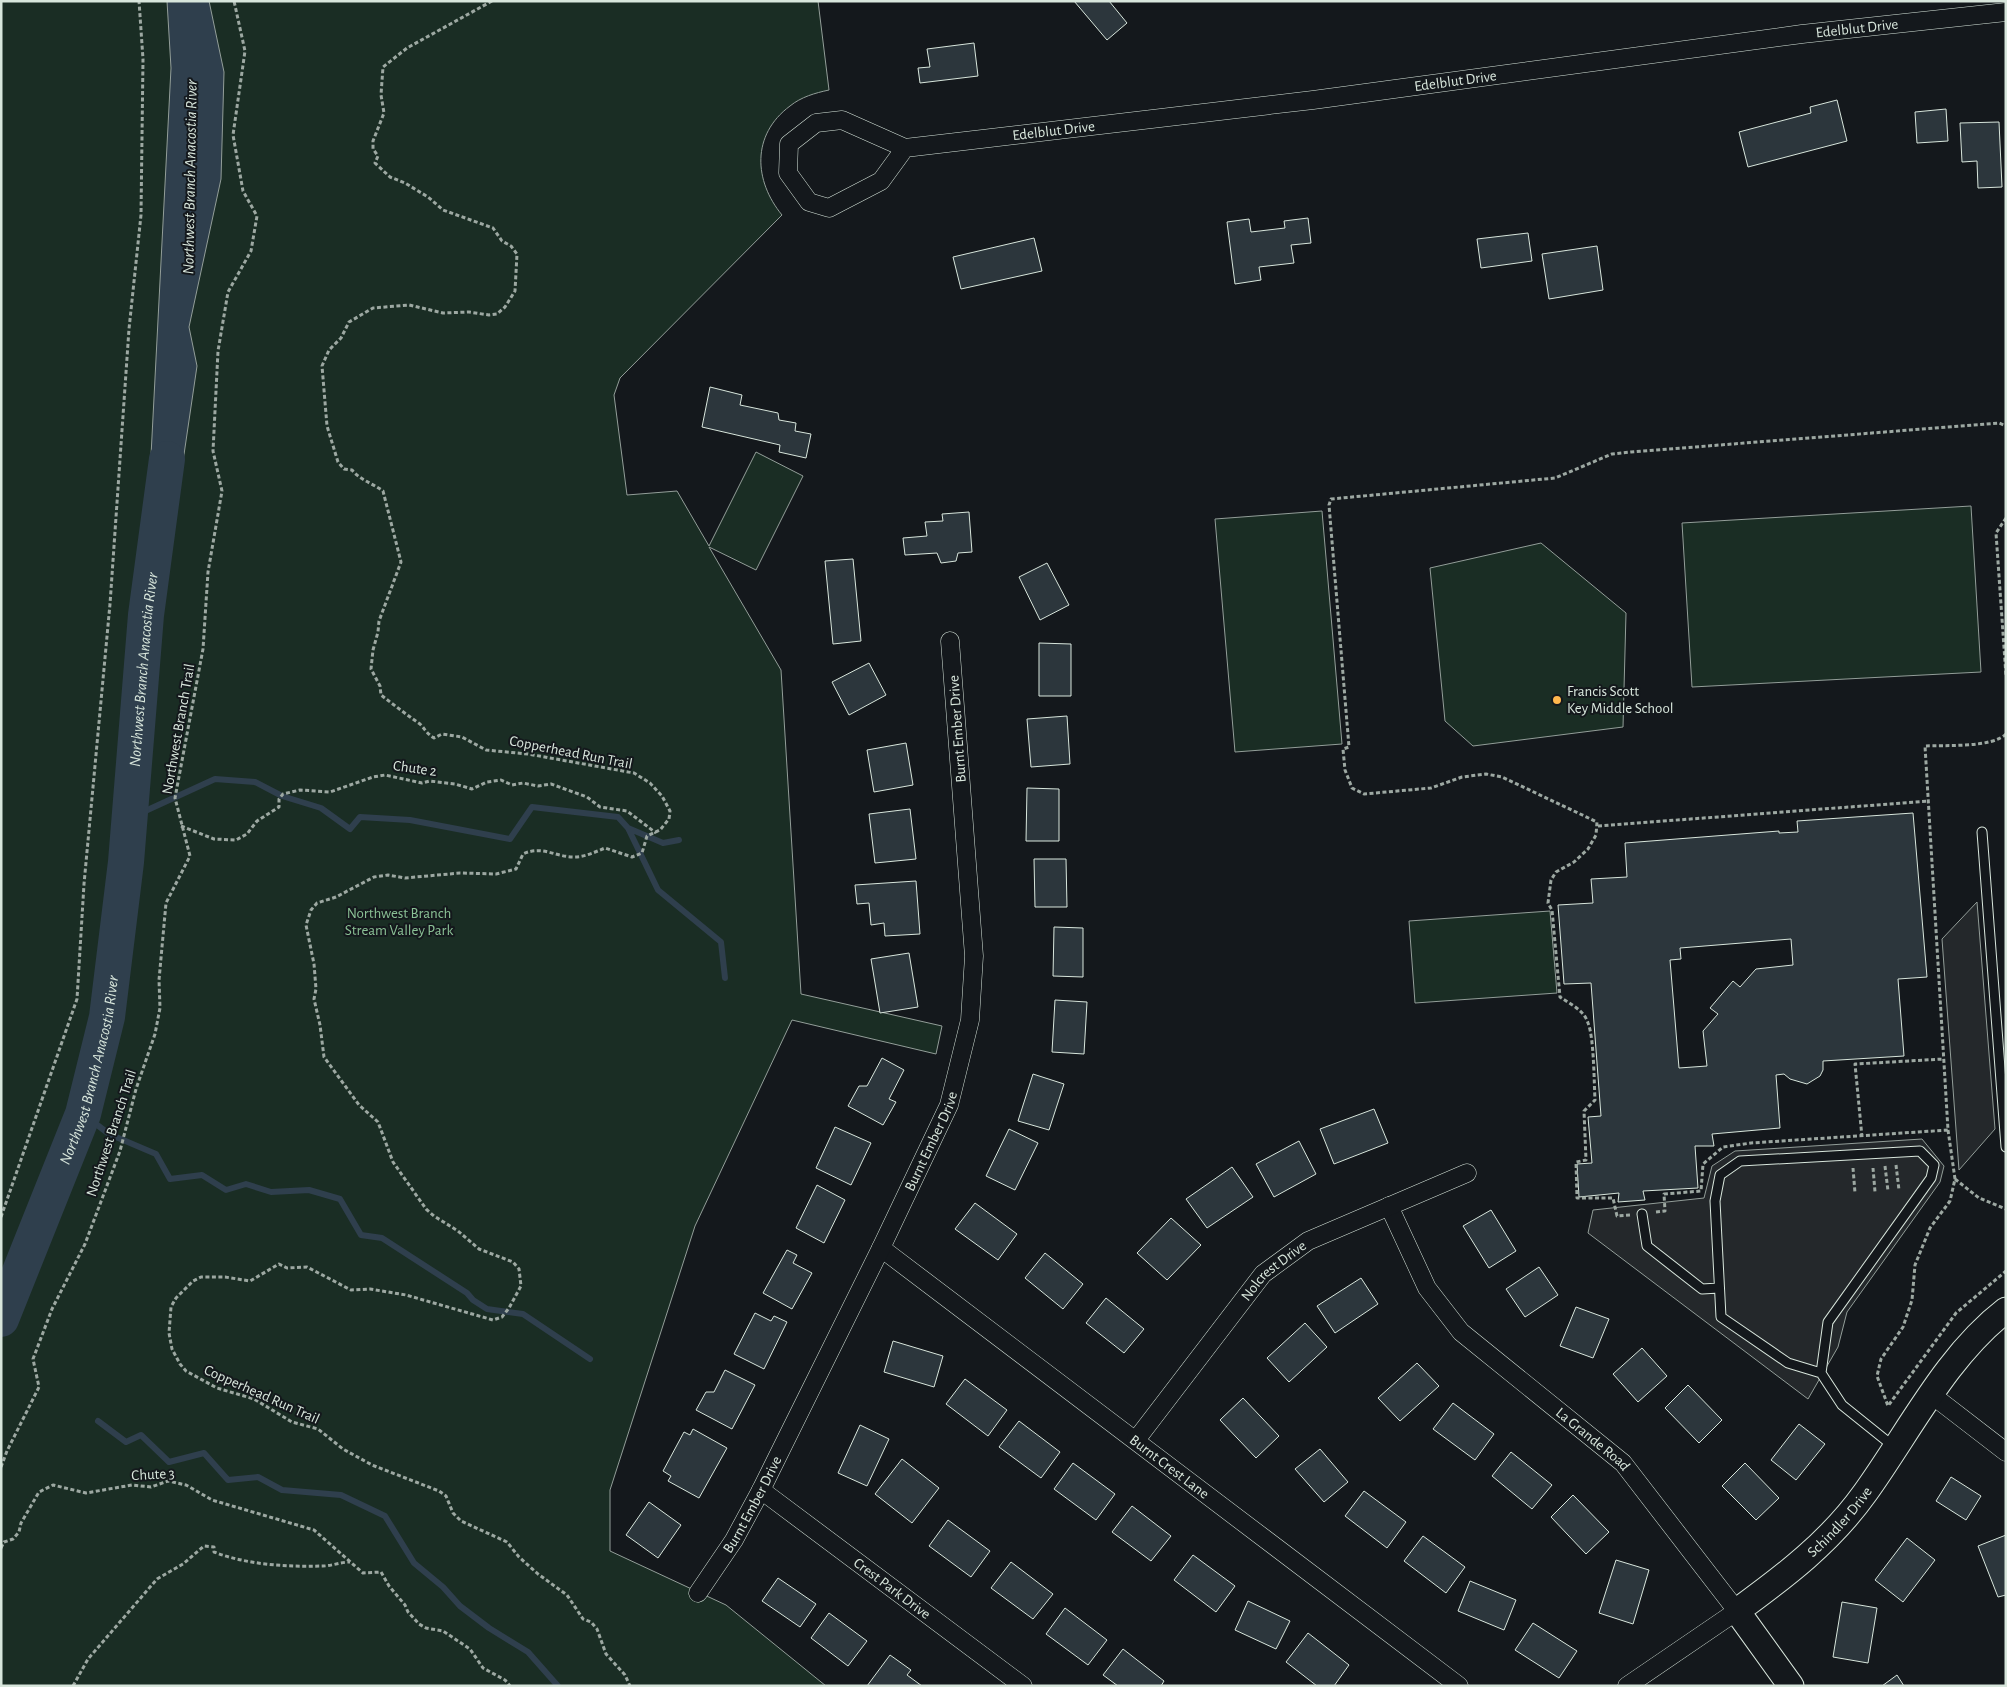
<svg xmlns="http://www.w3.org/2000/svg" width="2007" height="1687" viewBox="0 0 2007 1687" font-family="'Alegreya Sans',sans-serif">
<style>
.green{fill:#1a2d24;stroke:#939e99}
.parking{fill:#24282b;stroke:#939e99}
.water{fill:#2f3f4d;stroke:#939e99}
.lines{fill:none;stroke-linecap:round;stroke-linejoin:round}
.stream{stroke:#2f3f4d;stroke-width:6}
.river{stroke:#2f3f4d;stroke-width:36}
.building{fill:#2c363c;stroke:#d8e6dc;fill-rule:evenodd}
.lane-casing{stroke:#d8e6dc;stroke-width:11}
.street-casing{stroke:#d8e6dc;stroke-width:19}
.secondary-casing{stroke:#d8e6dc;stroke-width:27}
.path{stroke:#9da8a2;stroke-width:3;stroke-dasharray:4 2.5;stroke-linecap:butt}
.lane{stroke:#14181c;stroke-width:9}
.street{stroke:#14181c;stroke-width:18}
.secondary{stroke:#14181c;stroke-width:25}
.poi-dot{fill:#ffb74d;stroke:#14181c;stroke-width:2}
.labels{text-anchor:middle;stroke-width:4;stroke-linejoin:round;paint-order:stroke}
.street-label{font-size:15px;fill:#d8e6dc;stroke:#14181c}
.poi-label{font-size:15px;fill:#d8e6dc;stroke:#14181c;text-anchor:start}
.park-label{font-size:15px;fill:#8ac095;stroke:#14181c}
.water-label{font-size:16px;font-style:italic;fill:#d8e6dc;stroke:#14181c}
</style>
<rect width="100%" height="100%" fill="#14181c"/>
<!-- green -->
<path class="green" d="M1 1H818L829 90C815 93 801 97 790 106 751 135 754 181 782 215L620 378 614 395 627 495 677 491 709 546 756 452 803 476 756 570 709 547 781 670 801 994 942 1026 936 1054 792 1020 695 1226 610 1490V1551L726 1605 826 1686H1Z
M1971 506 1981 672 1692 687 1682 523Z
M1322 511 1342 744 1235 752 1215 519Z
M1541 543 1626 613 1623 727 1473 746 1445 721 1430 568Z
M1550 911 1557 993 1415 1003 1409 921Z"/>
<!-- parking -->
<path class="parking" d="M1977 902 1995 1129 1959 1170 1942 939Z
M1922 1139 1944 1166 1940 1182 1847 1312 1838 1347 1808 1399 1588 1233 1593 1210 1704 1198 1712 1166 1735 1151Z"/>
<!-- water -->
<path class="water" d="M167 1H209L224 72 221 179 189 327 197 366 171 543 150 475 171 68Z"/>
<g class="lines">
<!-- stream -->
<path class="stream" d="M130 818 215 779 255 782 282 796 321 808 350 829 360 817 410 820 510 839 532 807 618 817 628 828 658 890 721 942 725 978
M628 828 663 843 679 840
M83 1114 109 1134 156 1154 170 1179 202 1175 226 1190 246 1184 271 1192 309 1190 340 1199 361 1235 382 1238 467 1293 473 1300 487 1309 523 1314 590 1359
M98 1421 126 1442 141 1435 169 1462 204 1453 228 1480 258 1477 282 1490 341 1495 385 1516 414 1563 443 1587 460 1606 489 1628 528 1652 558 1686"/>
<!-- river -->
<path class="river" id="s1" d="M1 1319 83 1114 107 1017 126 862 146 615 167 459"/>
</g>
<!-- building -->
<path class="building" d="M1074 1H1109L1127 23 1107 40Z
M974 43 978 76 920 83 918 68 930 67 927 49Z
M1837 100 1847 141 1748 167 1739 132 1811 113 1810 107Z
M1946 109 1948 141 1917 143 1915 112Z
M1999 122 2002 187 1978 188 1977 161 1962 162 1960 123Z
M1308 218 1311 243 1291 245 1294 263 1259 267 1261 280 1235 284 1227 222 1249 219 1251 232 1285 228 1284 221Z
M1528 233 1532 261 1481 268 1477 239Z
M1034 238 1042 271 961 289 953 257Z
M1597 246 1603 290 1549 299 1542 254Z
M710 387 742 395 740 405 778 413 779 420 796 423 795 431 811 434 806 458 779 452 780 445 702 427Z
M969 512 972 552 958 553 956 561 941 563 937 553 905 555 903 538 927 536 925 522 943 521 942 514Z
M853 559 861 641 833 644 825 561Z
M1047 563 1069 605 1040 620 1019 577Z
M1039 643 1071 644V696H1039Z
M869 663 886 695 849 715 832 682Z
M1067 716 1070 764 1031 767 1027 719Z
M906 743 913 785 874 792 867 750Z
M1027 788 1059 789V841H1026Z
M910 809 916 859 875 863 869 814Z
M1913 813 1927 977 1898 979 1904 1056 1823 1061V1070L1820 1076 1807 1084 1790 1079 1784 1074 1776 1075 1780 1128 1712 1134 1714 1146H1695L1698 1188 1643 1191 1645 1200 1618 1202 1619 1193 1579 1197 1577 1164 1592 1163 1588 1117 1601 1116 1591 983 1564 984 1558 905 1593 903 1591 879 1627 877 1625 843 1779 831V833L1798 832 1797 821ZM1791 939 1793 965 1756 969 1740 987 1733 981 1710 1008 1718 1014 1703 1031 1707 1066 1679 1068 1670 960 1681 959 1680 948Z
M1034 859H1066L1067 907H1035Z
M916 881 920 934 885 936 884 923 871 925 869 903 857 904 855 885Z
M1054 927 1083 928V977L1053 976Z
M909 953 918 1007 880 1013 871 959Z
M1055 1000 1087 1002 1084 1054 1052 1052Z
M882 1058 904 1070 889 1099 896 1102 883 1125 848 1106 859 1086H867Z
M1033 1074 1064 1084 1049 1130 1018 1121Z
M1374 1109 1388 1143 1334 1164 1320 1129Z
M835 1127 871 1143 851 1185 816 1168Z
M1009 1129 1038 1143 1015 1190 986 1176Z
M1299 1141 1316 1174 1274 1197 1256 1164Z
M1232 1167 1253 1197 1207 1228 1186 1199Z
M817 1185 845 1200 824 1243 796 1228Z
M975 1203 1017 1234 998 1260 955 1229Z
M1491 1210 1516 1251 1489 1268 1463 1226Z
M1171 1218 1201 1245 1167 1280 1137 1253Z
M787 1250 797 1255 793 1263 812 1273 792 1309 763 1293Z
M1045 1253 1083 1284 1063 1309 1025 1278Z
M1539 1267 1558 1295 1525 1317 1506 1289Z
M1361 1278 1378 1304 1335 1333 1317 1306Z
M1106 1298 1144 1329 1124 1353 1086 1323Z
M1576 1307 1609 1319 1593 1358 1560 1346Z
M755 1313 771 1321 774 1316 787 1322 764 1369 734 1354Z
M1305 1323 1327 1347 1289 1382 1267 1358Z
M893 1341 943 1356 934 1387 884 1372Z
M1642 1348 1667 1376 1638 1402 1613 1374Z
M1417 1363 1439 1386 1400 1421 1378 1398Z
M725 1370 755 1385 732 1429 696 1410 706 1392H714Z
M965 1379 1007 1410 988 1436 946 1404Z
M1688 1385 1722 1420 1699 1443 1665 1408Z
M1243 1398 1279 1436 1256 1458 1220 1420Z
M1453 1403 1494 1434 1475 1460 1433 1429Z
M1019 1421 1060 1452 1041 1478 999 1447Z
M1799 1424 1825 1444 1796 1480 1771 1460Z
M860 1425 889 1439 867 1486 838 1473Z
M693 1429 727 1448 699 1498 668 1481 671 1476 663 1471 684 1432 690 1435Z
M1320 1449 1348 1482 1324 1502 1295 1469Z
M1511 1452 1552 1485 1532 1509 1492 1476Z
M902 1459 939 1488 912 1523 875 1494Z
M1073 1463 1115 1494 1096 1520 1054 1489Z
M1745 1463 1779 1498 1756 1520 1722 1486Z
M1951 1477 1981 1496 1966 1520 1936 1501Z
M1364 1491 1406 1522 1387 1548 1345 1516Z
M1573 1495 1609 1532 1586 1554 1551 1517Z
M649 1502 681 1525 658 1558 626 1535Z
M1132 1506 1171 1536 1151 1561 1112 1532Z
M948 1520 990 1551 971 1577 929 1546Z
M2006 1535V1595L1998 1597 1978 1546Z
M1423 1536 1465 1567 1446 1593 1404 1561Z
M1907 1538 1935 1560 1903 1602 1875 1580Z
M1193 1555 1235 1586 1216 1612 1174 1580Z
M1616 1560 1649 1570 1633 1624 1599 1613Z
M1011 1562 1053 1594 1033 1619 991 1588Z
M778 1578 816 1604 800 1627 762 1601Z
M1470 1581 1516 1600 1504 1630 1458 1611Z
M1248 1601 1290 1621 1276 1649 1235 1630Z
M1842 1602 1877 1608 1868 1663 1833 1657Z
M1065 1608 1107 1640 1088 1665 1046 1634Z
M829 1613 867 1641 848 1666 811 1638Z
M1533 1623 1577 1651 1559 1678 1515 1650Z
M1308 1633 1349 1665 1334 1686H1317L1286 1662Z
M1123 1649 1164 1681 1161 1686H1118L1103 1675Z
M890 1655 911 1670 907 1675 922 1686H867Z
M1897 1675 1904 1686H1882Z"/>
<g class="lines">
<!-- lane casing -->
<g class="lane-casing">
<path id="lane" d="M1982 832 2006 1147
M1642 1214 1647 1246 1702 1289 1719 1288
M1821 1373 1788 1363 1721 1317 1715 1201 1720 1175 1740 1161 1920 1151 1934 1165 1931 1178 1828 1322 1821 1373 1842 1405 1893 1446"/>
</g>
<!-- street casing -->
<g class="street-casing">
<g id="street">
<path id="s2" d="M905 148 881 181 829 208 809 202 788 173 789 144 816 123 842 120 905 148 1313 100 1802 34 2006 12"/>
<path id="s3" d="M1389 1206 1427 1288 1461 1332 1623 1463 1737 1611 1627 1686"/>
<path id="s4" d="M881 1248 1459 1686"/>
<path d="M1932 1395 2006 1452"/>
<path id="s5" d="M1136 1440 1263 1274 1308 1241 1467 1173"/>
<path id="s6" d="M761 1490 1023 1686"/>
<path id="s7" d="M698 1593 734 1540 761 1490 881 1248 949 1105 970 1020 974 956 950 641"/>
</g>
</g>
<!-- secondary casing -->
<g class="secondary-casing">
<g id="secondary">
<path id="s8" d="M1791 1686 1737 1611C1785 1576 1830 1542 1865 1493 1909 1432 1946 1356 2006 1310"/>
</g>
</g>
<!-- path -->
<path class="path" d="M492 1 407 48 383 67 381 95 384 113 373 141V149L378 156 375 163 390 177 405 183 428 197 443 210 493 228 502 241 511 246 517 254 515 291 505 307 497 314 489 315 469 312 443 313 409 305 373 308 349 322 341 338 329 350 322 366 327 426 338 462 344 469 352 470C360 480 372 483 383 491L401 562 379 621 378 632 373 650 371 669 380 686 381 695C394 705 407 715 420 724 425 729 427 734 434 738L442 734 462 737 486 750 528 754 634 773 650 783 662 796 670 811 669 819 660 830 647 836 642 853 632 857 605 848C595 852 585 857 574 857 555 857 542 845 523 854L516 869 496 874 460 873 405 878 388 875 374 877 336 897 317 903 311 910 306 925 314 964 316 989 314 999 320 1025 324 1057 359 1105 378 1122 393 1162 426 1209 434 1216 458 1231 479 1249 513 1262 519 1269 521 1286 509 1308 502 1317 493 1320 406 1295 370 1289 351 1290 307 1267 287 1268 279 1264 250 1281 225 1277H201L193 1281 176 1298 171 1307 169 1333 172 1349 180 1364 186 1371 217 1388 254 1399 292 1422 318 1429 343 1449 372 1465 439 1491 446 1496 453 1513 461 1521 507 1542 519 1557 538 1574 567 1595 583 1619 591 1622 597 1629 606 1654 625 1675 630 1686
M2006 518 1996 533 2006 676
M181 826 214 839 236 840 247 834 257 821 279 807V799L283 794 300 790 330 792 373 777 385 775 422 783 430 781 455 784 472 789 487 782 501 780 512 785 523 783 538 786 551 784 587 797 600 807 627 811 656 833
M1598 826 1929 801
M1948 1130 1955 1179 1950 1201 1930 1228 1915 1265 1912 1300 1903 1327 1881 1359 1877 1376 1888 1406 1956 1313 2006 1271
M1862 1137 1855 1064 1944 1059
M1896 1165 1899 1190
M1885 1166 1888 1191
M1853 1168 1855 1193
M1873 1168 1875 1192
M1955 1179 1979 1198 2006 1209
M1656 1212 1665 1211 1664 1194 1701 1191 1703 1164 1723 1147 1751 1143 1948 1130 1925 746C1945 745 1992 748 2006 734
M1630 1215 1617 1216 1613 1198H1577L1576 1162 1586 1160 1584 1111 1595 1100C1594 1082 1594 1037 1588 1023 1584 1010 1570 1004 1560 997L1552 910 1548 903 1551 880 1556 872 1574 862 1588 849 1596 835 1597 822 1502 777 1486 774 1462 777 1431 788 1364 794 1352 788 1345 770 1343 749 1349 747 1329 505 1331 499 1555 478 1612 454 1631 452 1999 423 2006 426
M1 1217 77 999 84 884 110 604 129 329 141 215 143 59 139 1
M1 1467 7 1451 39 1387 33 1359 52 1309 85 1244 120 1151 136 1089 155 1034 160 1008 159 980 166 903 190 856 175 798 203 649 208 572 222 491 213 451 218 351 228 292 251 251 257 216 243 191 233 135 245 51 234 1
M1 1548 4 1542 13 1539 19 1532 21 1523 39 1492 53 1485 86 1493 132 1485 151 1487 168 1481 186 1485 212 1500 314 1530 363 1573 381 1572 389 1586 405 1605 408 1612 419 1624 426 1628 443 1631 470 1649 483 1668 505 1680 510 1686
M73 1686 88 1659 157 1579 183 1564 204 1546 214 1547V1552C248 1565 287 1567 323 1566 331 1566 341 1562 350 1562"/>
<!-- lane -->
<use href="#lane" class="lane"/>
<!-- street -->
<use href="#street" class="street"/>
<!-- secondary -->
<use href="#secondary" class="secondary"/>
</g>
<!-- markers -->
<circle class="poi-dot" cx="1557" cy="700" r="5"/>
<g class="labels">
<!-- street labels -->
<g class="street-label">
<text dy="5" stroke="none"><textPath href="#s2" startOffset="1274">Edelblut Drive</textPath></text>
<text dy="5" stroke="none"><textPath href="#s2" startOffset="869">Edelblut Drive</textPath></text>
<text dy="5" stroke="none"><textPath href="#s2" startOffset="464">Edelblut Drive</textPath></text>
<text transform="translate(178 729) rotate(-80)" y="5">Northwest Branch Trail</text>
<text transform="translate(957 729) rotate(-94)" y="5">Burnt Ember Drive</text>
<text transform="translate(571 752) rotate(11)" y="5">Copperhead Run Trail</text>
<text transform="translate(415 768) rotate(8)" y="5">Chute 2</text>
<text transform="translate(111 1133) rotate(-72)" y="5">Northwest Branch Trail</text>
<text dy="5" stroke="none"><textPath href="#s7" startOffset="509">Burnt Ember Drive</textPath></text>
<text dy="5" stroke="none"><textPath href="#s5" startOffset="219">Nolcrest Drive</textPath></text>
<text transform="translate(262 1394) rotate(24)" y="5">Copperhead Run Trail</text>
<text dy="5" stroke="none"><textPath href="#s3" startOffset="316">La Grande Road</textPath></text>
<text dy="5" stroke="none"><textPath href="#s4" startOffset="362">Burnt Crest Lane</textPath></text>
<text transform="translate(153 1474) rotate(-3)" y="5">Chute 3</text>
<text dy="5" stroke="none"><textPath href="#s7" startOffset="104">Burnt Ember Drive</textPath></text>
<text dy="5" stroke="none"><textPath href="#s8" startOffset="229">Schindler Drive</textPath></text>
<text dy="5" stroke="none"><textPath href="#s6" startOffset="164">Crest Park Drive</textPath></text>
</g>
<!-- poi labels -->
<g class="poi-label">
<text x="1567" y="696">Francis Scott<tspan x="1567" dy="17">Key Middle School</tspan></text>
</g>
<!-- park labels -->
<g class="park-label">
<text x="399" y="918">Northwest Branch<tspan x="399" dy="17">Stream Valley Park</tspan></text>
</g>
<!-- water labels -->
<g class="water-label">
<text transform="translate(189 177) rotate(-89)" y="6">Northwest Branch Anacostia River</text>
<text dy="6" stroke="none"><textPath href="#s1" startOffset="670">Northwest Branch Anacostia River</textPath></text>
<text dy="6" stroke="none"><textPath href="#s1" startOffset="265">Northwest Branch Anacostia River</textPath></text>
</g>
</g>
<!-- border -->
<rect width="2007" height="1687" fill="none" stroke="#d8e6dc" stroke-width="5"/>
</svg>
